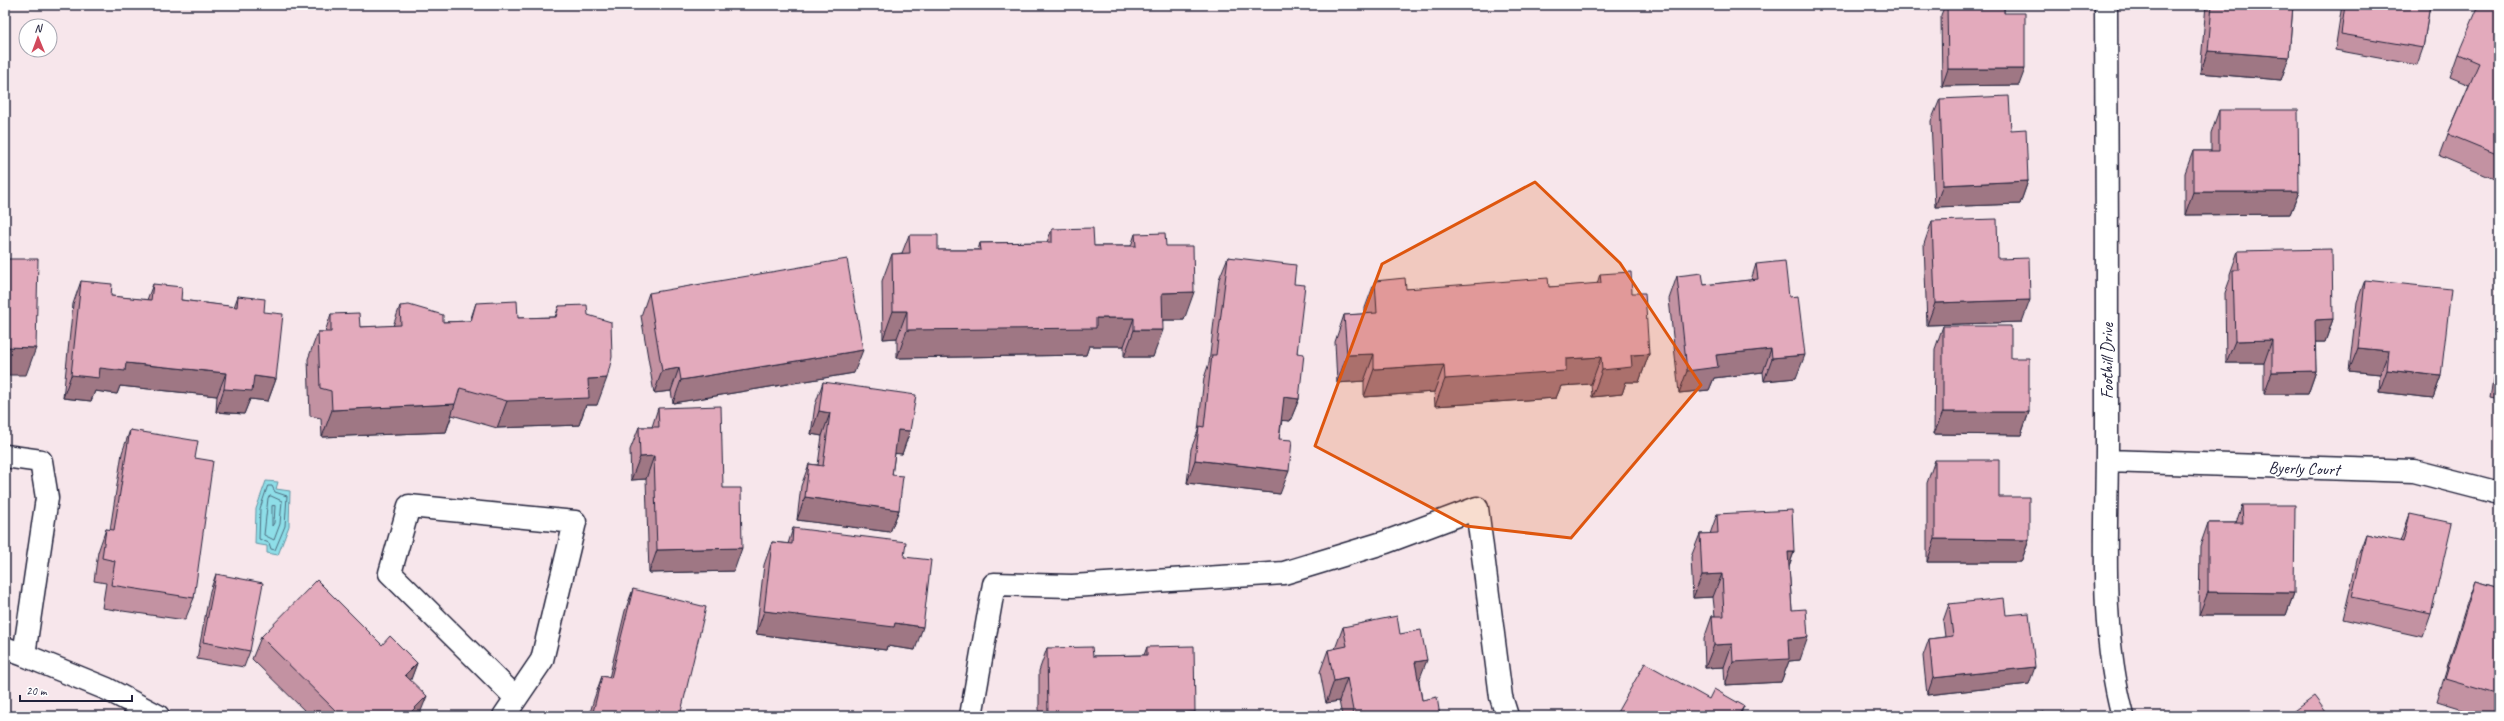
<svg xmlns="http://www.w3.org/2000/svg" width="2504" height="721" viewBox="0 0 2504 721" font-family="Caveat,sans-serif">
<style>
.water{fill:#8edee8;stroke:#6393a3}
.lines{fill:none;stroke-linecap:round;stroke-linejoin:round}
.shore{stroke:#4d6d80;stroke-width:1}
.minor-casing{stroke:#22223b;stroke-width:25}
.minor{stroke:#fff;stroke-width:22}
.wall{fill:#c392a2;stroke:#22223b}
.shaded-wall{fill:#9f7784;stroke:#22223b}
.building{fill:#e3aabc;stroke:#22223b}
.marked{fill:#de560e;fill-opacity:0.2;stroke:#de560e;stroke-width:3;stroke-linejoin:round}
.labels{text-anchor:middle;stroke-width:4;stroke-linejoin:round;paint-order:stroke}
.street-label{font-size:17px;fill:#22223b;stroke:#fff}
</style>
<rect width="100%" height="100%" fill="#f7e6eb"/>
<filter id="ink" filterUnits="userSpaceOnUse"><feTurbulence type="fractalNoise" baseFrequency=".025" numOctaves="2"/><feDisplacementMap in="SourceGraphic" scale="8" xChannelSelector="R" yChannelSelector="G"/><feConvolveMatrix kernelMatrix="1 2 1 2 8 2 1 2 1" color-interpolation-filters="sRGB"/></filter>
<g filter="url(#ink)">
<!-- water -->
<path class="water" d="M266 481 278 482 276 489 290 491 289 526 278 555 267 553V546L255 544 256 509Z"/>
<g class="lines">
<!-- shore -->
<path class="shore" d="M268 486H272L275 492 287 496 285 526 275 550 271 549 269 543 259 539 260 509Z
M271 496 282 501 280 524 274 540 264 535 268 498Z
M275 506 274 523 272 526V506Z"/>
<!-- minor casing -->
<g class="minor-casing">
<path id="minor" d="M2106 5C2107 151 2107 296 2107 442 2107 534 2099 626 2123 716
M5 456 41 461 47 498 24 655 5 648
M2107 461 2414 471 2499 493
M24 655 107 689 158 716
M504 716 542 660 575 522 409 506 390 573 516 698
M971 716 994 584 1072 586 1284 573 1386 542 1477 508 1501 697 1507 716"/>
</g>
<!-- minor -->
<use href="#minor" class="minor"/>
</g>
<!-- wall -->
<path class="wall" d="M1945 5H2004V13L2019 85 1942 86 1941 15Z
M2206 5H2293L2289 57 2281 80 2200 73Z
M2342 5H2430L2423 48 2417 65 2335 50Z
M2499 5V181L2440 156 2448 134 2469 85 2450 77 2458 54Z
M1940 99 2011 130 2028 181 2020 204 1935 207 1931 121Z
M2219 110 2299 192 2290 214 2185 215V173L2193 151H2211V133Z
M1932 221 1998 259 2022 322 1927 325 1924 244Z
M1052 229 1094 246H1131L1135 234 1166 246 1184 320H1163L1153 357H1124V346H1089L1086 355 897 358V338L883 339 882 281 892 254 902 253 909 235 938 250H978L980 243 1047 242Z
M2238 251 2333 319 2325 342H2315L2316 371 2308 394H2264V363H2226L2225 293 2230 279V274Z
M1228 257 1294 284 1299 399 1290 421 1282 420 1279 439 1280 494 1187 483 1191 449 1198 431 1204 378 1209 363 1219 279Z
M1756 264 1796 378 1764 381 1763 372 1714 378 1709 390 1679 393 1669 299 1677 276 1704 285 1751 280Z
M1600 274 1632 293 1649 354 1639 382H1626L1622 394 1592 397 1591 384 1561 386 1556 398 1435 406 1434 392 1364 397V381L1337 383 1335 342 1344 315 1365 314V308L1375 281 1406 289 1549 287 1597 284Z
M2365 280 2441 376 2433 398 2379 392 2380 374 2349 371 2357 302Z
M81 281 111 296 147 300 153 284 181 300 234 307 238 296 264 312 276 379 268 401 250 399 244 414 216 412 217 396 120 386 117 394 95 391 91 401 63 398 73 304Z
M649 293 854 373 673 403 671 391 654 393 641 316Z
M476 303 518 318 555 317 559 306 588 315 597 405H586L579 425 497 428 452 415 446 432 322 437 321 418 310 416 308 359 318 332H325L331 314 360 327 393 326 400 306 443 322 470 321Z
M1943 326 2011 358 2029 412 2021 435 1934 434 1935 349Z
M2499 345V400L2490 398Z
M823 382 910 431 902 454 895 453 892 475 899 510 890 532 797 520 801 486 809 464 818 465 822 436 811 434 815 405Z
M658 408 723 488 734 571 649 573 646 479 631 480 630 450 639 427H652Z
M130 430 195 458 194 598 185 620 102 608 106 583 94 581 98 552 106 529 110 530 122 453Z
M1935 460 1999 497 2029 540 2021 562H1927V483Z
M2242 505 2294 593 2286 615H2199L2200 546 2208 523H2236Z
M1717 514 1794 552 1789 566 1792 610 1800 660 1789 661 1781 682 1725 685 1724 667 1705 668 1704 639 1712 616H1715L1713 597 1693 598 1691 557 1700 534H1710Z
M2410 514 2431 614 2423 637 2343 619 2358 556 2366 534 2400 542 2402 536Z
M793 528 904 557 915 650 887 646 886 650 756 634 764 565 772 542 788 544Z
M216 574 250 651 244 667 197 659 210 591Z
M2475 581 2499 588V716H2486L2437 701 2467 603Z
M633 589 680 716H589L594 699 602 676 609 678 625 611Z
M1949 604 2006 615 2029 684 1927 695 1923 656 1929 639 1945 637 1943 621Z
M1343 627 1400 634 1419 681 1422 700 1440 716H1342L1339 701 1326 703 1320 672 1328 650 1335 649Z
M261 637 382 645 417 663 410 681 419 716H310L252 659Z
M1147 647 1195 712 1194 716H1039V671L1047 648 1093 656 1144 655Z"/>
<!-- shaded-wall -->
<path class="shaded-wall" d="M2208 51 2289 57 2281 80 2200 73Z
M1948 69H2025L2019 85 1942 86Z
M2028 181 2020 204 1935 207 1943 185Z
M2193 192H2299L2290 214 2185 215Z
M1194 292 1184 320H1152L1162 293Z
M2030 300 2022 322 1927 325 1935 303Z
M893 311H907L897 338 883 339Z
M1096 318H1134L1124 346H1089L1086 355 897 358 907 330Z
M2333 319 2325 342H2307L2315 320Z
M1134 330H1163L1153 357H1124Z
M2272 340 2264 363H2226L2235 341Z
M5 347 36 348 26 375H5Z
M2358 348 2389 351 2380 374 2349 371Z
M1771 349 1763 372 1714 378 1709 390 1679 393 1687 371 1716 355Z
M863 350 854 373 673 403 681 380Z
M1374 354 1364 381 1337 383 1347 355Z
M1649 354 1639 382H1626L1622 394 1592 397 1602 370 1631 355Z
M1805 355 1796 378 1764 381 1772 358Z
M1601 357 1591 384 1561 386 1556 398 1435 406 1445 379 1566 359Z
M126 363 226 373 217 396 120 386 117 394 95 391 91 401 63 398 71 375 100 368Z
M1444 365 1434 392 1364 397 1374 369Z
M679 368 671 391 654 393 662 371Z
M2387 370 2441 376 2433 398 2379 392Z
M2316 371 2308 394H2264L2272 372Z
M254 376 276 379 268 401 250 399 244 414 216 412 224 389Z
M607 378 597 405H586L579 425 497 428 507 401 588 379Z
M1284 397 1299 399 1290 421 1276 420Z
M455 404 446 432 322 437 332 410Z
M819 411 830 413 822 436 811 434Z
M1943 412H2029L2021 435 1934 434Z
M898 430 910 431 902 454 889 453Z
M654 456 646 479 631 480 640 457Z
M1195 460 1289 471 1280 494 1187 483Z
M805 497 899 510 890 532 797 520Z
M1935 539 2029 540 2021 562H1927Z
M742 548 734 571 649 573 657 550Z
M1788 552H1794L1786 574Z
M1722 574 1713 597 1693 598 1702 575Z
M2208 592 2294 593 2286 615H2199Z
M764 611 895 623 923 627 915 650 887 646 886 650 756 634Z
M1808 637 1800 660 1789 661 1781 682 1725 685 1733 662 1788 639Z
M1732 644 1724 667 1705 668 1714 645Z
M1427 660 1418 683 1415 662Z
M417 663 409 685 405 675Z
M2035 667 2029 684 1927 695 1933 678Z
M1347 678 1339 701 1326 703 1334 681Z
M427 696 419 716H407Z
M1744 706 1740 716H1738Z
M1195 712 1194 716H1172L1173 713Z"/>
<!-- building -->
<path class="building" d="M1947 5H2004V13H2025V69H1948Z
M2212 5H2293L2289 57 2208 51Z
M2345 5H2430L2423 48 2341 34Z
M2479 5H2499V155L2448 134 2479 63 2458 54Z
M2009 96 2011 130 2026 129 2028 181 1943 185 1940 99Z
M2219 110H2298L2299 192H2193V151H2219Z
M1997 219 1998 259 2029 258 2030 300 1935 303 1932 221Z
M1093 228 1094 246H1136L1135 234 1165 233 1166 246H1193L1194 292 1162 293 1163 330H1134V318H1096V328L907 330V311H893L892 254 910 253 909 235H938V250H981L980 243 1052 242V229Z
M2332 249 2333 319 2315 320 2316 371 2272 372V340L2235 341 2233 270H2239L2238 251Z
M1228 257 1296 265 1294 284 1305 285 1297 353 1304 354 1299 399 1284 397 1279 439 1292 440 1289 471 1195 460 1199 426 1204 427 1212 355H1216Z
M5 259H38L36 348 5 347Z
M847 259 863 350 681 380 679 368 662 371 649 293Z
M1785 261 1789 297 1798 296 1805 355 1772 358 1771 349 1716 355 1718 367 1687 371 1677 276 1702 273 1704 285 1758 279 1756 264Z
M1631 272 1632 293H1645L1649 354 1631 355 1632 367 1602 370 1601 357 1566 359V371L1445 379 1444 365 1374 369V354L1347 355 1344 315 1377 313 1375 281 1405 278 1406 289 1548 278 1549 287 1601 283 1600 274Z
M2365 280 2451 289 2441 376 2387 370 2389 351 2358 348Z
M81 281 112 284 111 296 151 300 153 284 182 287 181 300 237 307 238 296 265 299 264 312 283 314 276 379 254 376 252 391 224 389 226 373 126 363 125 371 100 368 99 378 71 375Z
M517 301 518 318 556 317 559 306 587 305 588 315 611 322 612 357 607 378 588 379 589 398 507 401 460 388 455 404 332 410 331 391 320 388 318 332H331V314L359 313 360 327 401 325 400 306 409 305 443 315V322L471 321 476 303Z
M1943 326H2011V358H2029V412H1943Z
M2499 364V382L2496 381Z
M823 382 916 395 910 431 898 430 892 475 903 476 899 510 805 497 809 464 823 466 830 413 819 411Z
M721 406 723 488H741L742 548 657 550 654 456 640 457 639 427H659L658 408Z
M130 430 198 441 195 458 213 461 194 598 111 585 115 561 102 558 106 529 114 530Z
M1935 460H1999V497H2029V540L1935 539Z
M5 492H9L5 557Z
M2242 505H2295L2294 593 2208 592V523H2243Z
M1792 510 1794 552H1788L1792 610 1806 609 1808 637 1788 639 1789 659 1733 662 1732 644 1714 645 1712 616H1724L1722 574 1702 575 1700 534 1718 533 1717 514Z
M2410 514 2452 523 2431 614 2352 597 2366 534 2403 542Z
M793 528 906 542 904 557 931 560 923 627 895 623 894 627 764 611 772 542 792 544Z
M216 574 263 583 250 651 203 642Z
M317 580 382 645 390 636 417 663 405 675 427 696 407 716H341L261 637Z
M2475 581 2499 588V695L2445 679Z
M633 589 706 607 680 716H592L602 676 611 678Z
M2004 598 2006 615 2029 613 2035 667 1933 678 1929 639 1953 636 1949 604Z
M1397 616 1400 634 1421 630 1427 660 1415 662 1422 700 1437 697 1440 716H1354L1347 678 1334 681 1328 650 1347 646 1343 627Z
M1194 646 1195 712 1173 713V716H1048L1047 648 1092 647 1093 656 1147 655V647Z
M1645 663 1709 699 1714 689 1744 706 1738 716H1615Z
M2314 696 2329 716H2287Z
M2043 712 2045 716H2031Z"/>
</g>
<!-- marked area -->
<path class="marked" d="M1535 182 1620 263 1701 385 1571 538 1466 526 1315 446 1382 264Z"/>
<g class="labels">
<!-- street labels -->
<g class="street-label">
<text transform="translate(2107 361) rotate(-90)" y="6">Foothill Drive</text>
<text transform="translate(2304 468) rotate(2)" y="6">Byerly Court</text>
</g>
</g>
<!-- margin -->
<rect width="2504" height="721" fill="none" stroke="#fff" stroke-width="20"/>
<rect x="10" y="10" width="2484" height="701" fill="none" stroke="#22223b" stroke-width="1.5" filter="url(#ink)"/>
<!-- north arrow -->
<g transform="translate(38 38) rotate(359)"><circle r="19" fill="#ffffff" stroke="#a7a7b1"/>
<path d="M0-3L7 15L0 10L-7 15Z" fill="#d1495b"/>
<text y="-6" font-size="11" font-weight="bold" text-anchor="middle" fill="#22223b">N</text>
</g>
<!-- scale -->
<path d="M20 695v6h112v-6" fill="none" stroke="#22223b" stroke-width="2"/>
<text x="26" y="695" font-size="12" fill="#22223b" stroke="#ffffff" stroke-width="3" paint-order="stroke">20 m</text>
</svg>
